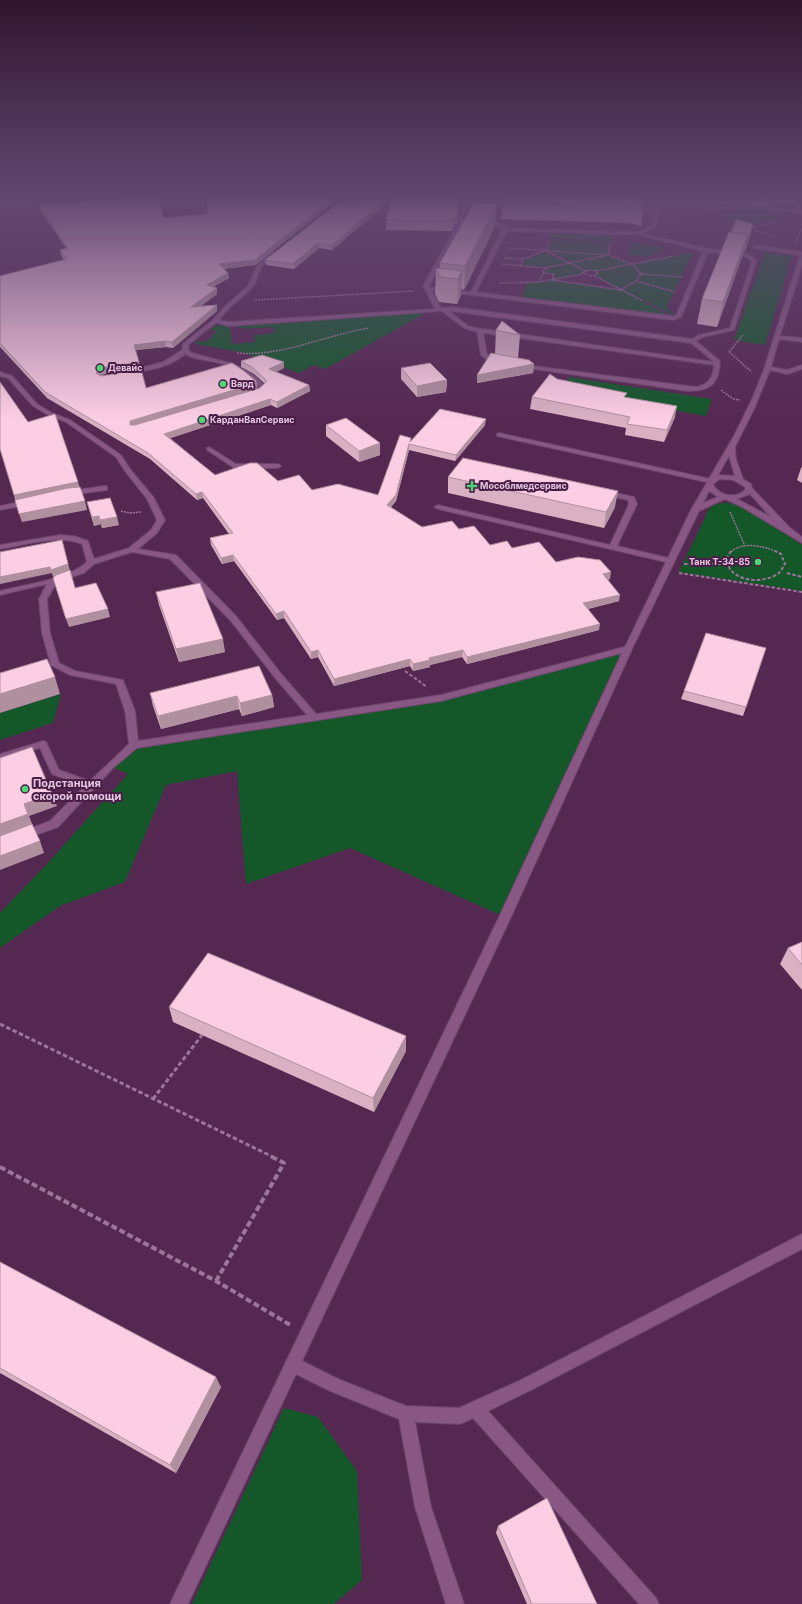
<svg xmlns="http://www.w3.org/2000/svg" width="802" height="1604" viewBox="0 0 802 1604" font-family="Inter,sans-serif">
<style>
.green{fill:#14582a}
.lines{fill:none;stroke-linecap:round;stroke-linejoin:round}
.service-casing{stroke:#6c456a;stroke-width:2}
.minor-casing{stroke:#6c456a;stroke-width:2}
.tertiary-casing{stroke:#6c456a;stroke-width:2}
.path-far3{stroke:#9b7698;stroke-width:1.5;stroke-dasharray:2 1;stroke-linecap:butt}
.path-far2{stroke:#9b7698;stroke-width:2;stroke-dasharray:3.5 2;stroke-linecap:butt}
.path-far1{stroke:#9b7698;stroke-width:3;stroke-dasharray:4.5 2.5;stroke-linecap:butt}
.path{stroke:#9b7698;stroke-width:4;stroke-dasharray:6 3;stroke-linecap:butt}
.service{fill:#885784;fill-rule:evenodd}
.minor{fill:#885784;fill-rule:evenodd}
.tertiary{fill:#885784;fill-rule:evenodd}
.wall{fill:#d9b1c3}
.shaded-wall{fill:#b0909f}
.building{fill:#fccee3;stroke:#b0909f}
.poi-dot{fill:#4ed675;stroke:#4a1d47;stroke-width:1.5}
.labels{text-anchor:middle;stroke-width:4;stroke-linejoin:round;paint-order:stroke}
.far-poi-label{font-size:9px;font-weight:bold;fill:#e4c8e1;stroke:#4a1d47;text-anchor:start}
.poi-label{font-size:11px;font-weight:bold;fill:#e4c8e1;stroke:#4a1d47;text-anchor:start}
</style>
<rect width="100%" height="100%" fill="#552852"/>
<!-- green -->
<path class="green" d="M725 214H788L748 226 723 218 726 217Z
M550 232 612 234 611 242 549 238Z
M551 239 609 243 607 254 548 250Z
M632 242 666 248 650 257 628 255Z
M551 251 606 255 571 262Z
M546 252 568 263 547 267 523 265 525 260Z
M765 252 792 256 765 345 734 340Z
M690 253H693L682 276 642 273 634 264Z
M609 256 630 264 595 271 586 270 572 263Z
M570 264 583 271 582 274 554 279 556 274 545 273 547 269Z
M632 265 639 274 635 281 621 289 596 276 598 274 597 272Z
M642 274 681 277 674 291 638 281Z
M552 281 621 290 670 316 521 298 528 283Z
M636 282 674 293 666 308 673 312V315L624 290Z
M419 313 424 314 325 369 313 365 299 373 241 352 195 344 198 341 206 342 217 331 210 330C215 324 223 324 230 328L232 344 255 342 254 335 274 333 273 327 245 329 237 327V325L239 324Z
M569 377 712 399 706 416 561 390Z
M731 503 747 508 802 545V591L679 572 710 507 720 503Z
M628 649 505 917 350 848 246 884 237 771 166 785 125 882 60 906 0 948V913L46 865 128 774 110 766 134 745 441 698Z
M61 694 53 723 0 740V713Z
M284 1408 318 1417 357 1471 362 1580 334 1604H192Z"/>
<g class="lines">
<!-- service casing -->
<g class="service-casing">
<path id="service" d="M642 196H646V207L642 206Z
M470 197 474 198 467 204 463 221 429 287 471 292 503 228 480 223V221L497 223 508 226V228L639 232 651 226 654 211C646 212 634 215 627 211L654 208 657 205 659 206V209L655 227 644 234 706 248 746 253 757 260 734 330 703 337 696 341 720 361C719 384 711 391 688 391L520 367 517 365 518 364 696 387C708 385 713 378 714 365L483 333 487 354 504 362C498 366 486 360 481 355L477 332 464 328 442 311 228 326 212 321 215 319 228 322 435 309 423 286 459 221 463 204ZM507 231 640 235 703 251 676 316H673L476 292ZM708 252 745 256 752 261 730 328 699 335 692 339 454 307 441 308 431 290 673 320 681 317ZM449 311 691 343 714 362 477 328 468 326Z
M483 205 515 206 517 207 515 208 481 207Z
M756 245 802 252V256L754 248 753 247Z
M186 342 189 344 188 350 192 353 234 364 253 375 266 387 260 393 251 395V393L259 387C249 376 234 366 219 363 208 360 196 360 185 354 169 368 149 370 128 374L125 372 163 362 182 350 183 344Z
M0 372 12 376 37 404 52 413 70 420 121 455 130 469 154 498 165 520 157 533 138 549 176 555 236 616 282 675 316 714 441 695 628 646 632 649 511 917 302 1361 338 1379 406 1406 459 1408 521 1380 802 1234V1249L531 1390 488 1411 656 1598 659 1604H639L473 1418 460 1424 415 1422 431 1507 464 1604H446L415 1507 399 1419 328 1390 296 1374 188 1604H170L499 917 622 653 441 701 137 748 113 768 58 827 0 848V840L50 821 85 786 52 774 40 748 0 760V754L43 741 46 742 59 770 90 781 129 744 125 711 116 684 70 675 51 665 42 633 39 599 47 584 0 595V591C27 584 66 580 87 562L82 544C59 534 24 545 0 549V545L60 535 74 536 88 541 94 559 129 548 151 530 157 520 147 499 125 471 116 457 66 422 48 415 33 406 8 378 0 376ZM132 552 170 559 230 620 276 679 307 715 138 741 135 711 123 680 75 671 59 663 50 633 47 599 57 582 84 573 94 564Z
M499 433 711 479 715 481 711 483 497 436V434Z
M209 447 236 464H278L281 466 278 468H234L207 450V448Z
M104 486H107V490L70 495 66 493 70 491Z
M601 490 634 497 637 504 617 546 673 559V563H670L438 509 434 507 438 505 610 545 629 504 628 500 601 494Z
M29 500 33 502 32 504 0 510V506Z"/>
</g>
<!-- minor casing -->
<g class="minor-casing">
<path id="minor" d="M472 197 474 199 444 202 442 201Z
M370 201H404L406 202 404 203H372Z
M273 252 278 253 261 267 255 284 250 290 229 308 217 322 188 345H184V343L213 320 225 306 246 288 249 284 257 265Z
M802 256V265L780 336 802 338V342L779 339 771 367 787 370 802 365V369L787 374 770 370 754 409 735 447 736 459 743 479 751 484 752 488 789 527 802 537V543L742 507 725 499 699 511 632 649 628 652 625 651 624 649 691 510 735 434 753 397 764 369 794 274 799 258ZM729 456 735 476 718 475ZM720 479 733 480 745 487V490C736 499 718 496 713 484ZM709 491 718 497 703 503ZM750 494 771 517 737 499Z"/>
</g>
<!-- tertiary casing -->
<g class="tertiary-casing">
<path id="tertiary" d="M0 196H20L0 198Z
M467 196H472L485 200 516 201 518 202 516 203C500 204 480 207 467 196Z
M628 204 788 209 802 211V213L788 211 630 206Z"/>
</g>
<!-- path-far3 -->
<path class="path-far3" d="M328 206H335L330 196
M667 223 677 218
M750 228 776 222
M751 229 773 236
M548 242 546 251 585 271
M795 242 802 228
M510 248 608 255 632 264 641 274 636 281 621 290 552 280 554 274 543 273
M504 258 523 259
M502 264 545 268
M520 266 523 259 544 251
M588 270 596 271 598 274 590 276 582 273Z
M596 271 674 256
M641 274 683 277
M595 276 643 301
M636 281 675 292
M539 282 583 274
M499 283 539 282 545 268 608 255 610 244
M255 300 414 291
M729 352 743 335
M729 352 752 372
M237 353C282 357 325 335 369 328
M721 390 733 399 740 400
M121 511 130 513 142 512
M730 512 745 546
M731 552C742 541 764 546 777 552"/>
<!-- path-far2 -->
<path class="path-far2" d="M731 551 727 557C728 561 728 566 730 569 740 583 768 583 780 572 782 570 783 566 785 564L781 554 775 551
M684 564H728
M679 573 802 592
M787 573 802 577
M405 671 427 687"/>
<!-- path-far1 -->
<path class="path-far1" d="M0 1024 273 1157
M153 1099 202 1035"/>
<!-- path -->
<path class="path" d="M0 1167 216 1281 292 1326
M216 1281 284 1163 270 1156"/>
<!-- service -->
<use href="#service" class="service"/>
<!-- minor -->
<use href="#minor" class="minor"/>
<!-- tertiary -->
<use href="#tertiary" class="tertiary"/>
</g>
<!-- wall -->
<path class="wall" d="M204 196H455L458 211 457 222 452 231 386 230V220L392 199 391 200 342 202 332 204 255 265 224 269 228 273 229 278 213 287 217 288V294L201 306 217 311 173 348 166 347 136 350 140 368 107 373 101 375 146 388 256 381 257 387 255 390 260 388 265 384 254 374 241 367V361L284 362V368L276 372 309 385 310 391 277 408 271 405 170 438 215 475 278 481 312 490 378 495 411 441 485 425 455 461 409 450 396 501 391 507 422 527 459 529 490 545 512 548 610 579 607 580 619 601 588 609 599 630 467 664 462 657 430 665V667L413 671 410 666 334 686 318 657 311 659 284 618 277 620 234 561 222 564 211 545 210 538 229 534 203 498 197 500 150 459 47 398 0 347V276L64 260 61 255 60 250 66 248 40 210 39 205 163 218 208 214Z
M637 196 643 209 641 226 629 223 501 219 503 202Z
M725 196H795L797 198 796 204 777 203 765 206 728 204Z
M497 204 495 226 464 290 461 289V295L457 304 439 302 435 294 436 270 440 268V263Z
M385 205 332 250 319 248 294 269 266 265 265 260Z
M751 233 745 251H744L742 257 717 327 697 324 702 299Z
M496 330 520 335 518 358 534 364 533 373 477 383V375L495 354Z
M401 368 447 380 446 392 417 397 401 379Z
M557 379 626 397 675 417 664 442 625 435 626 428 530 409 532 397Z
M326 425 380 455 359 462 326 436Z
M802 467V483L797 480 801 468Z
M448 477 615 507 604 528 448 493Z
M87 502 119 525 102 528 101 524 94 526Z
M156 592 225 652 179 662 159 605Z
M766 648 743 716 681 699 684 691Z
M150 693 272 695 274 707 242 716 239 709 161 729 153 706Z
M802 942V990L780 964 788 948Z
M169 1007 406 1051 374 1112 173 1022Z
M0 1262 221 1387 176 1473 0 1373Z
M498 1526 597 1604H527L496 1533Z"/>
<!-- shaded-wall -->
<path class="shaded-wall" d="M391 196H394L391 200Z
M342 197V202L332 204 255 265 219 269V264L332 199Z
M779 198 777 203 765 206 767 201Z
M385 200V205L332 250V245Z
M459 202 458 211 457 222 452 231V221Z
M497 204 495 226 464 290 465 266Z
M753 224 751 233 745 251 747 241Z
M748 234 742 257 717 327 723 302Z
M318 243 319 248 294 269 293 264Z
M462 271 461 295 457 304 458 279Z
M228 273 229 278 207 290V285Z
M217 288V294L192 312 191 307Z
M217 305V311L173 348 172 342Z
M165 341 166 347 135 350 134 345Z
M139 362 140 368 107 373 100 376 96 373 99 370 105 367Z
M284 362V368L269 375V369Z
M534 364 533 373 477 383V375Z
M447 380 446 392 417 397V386Z
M256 381 257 387 255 390 131 427 130 425V421Z
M309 385 310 391 277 408V402Z
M270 399 271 405 165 440 164 434Z
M677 406 675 417 664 442 667 430Z
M486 419 485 425 455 461 456 455Z
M380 443V455L359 462V451Z
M409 444V450L396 501 387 512V505Z
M78 482 80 488 15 501 14 495Z
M618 491 615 507 604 528 606 512Z
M202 492 203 498 197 500 196 494Z
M85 501 87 510 22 522 19 514Z
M99 516 101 524 94 526 92 517Z
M117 517 119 525 102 528 100 520Z
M62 540 70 571 53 577 51 570Z
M233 555 234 561 222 564 221 558Z
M50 567 52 573 0 584V577Z
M611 572 610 579 602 581 603 574Z
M620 595 619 601 582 610 583 603Z
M108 609 110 617 69 627 66 619Z
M284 611V618L277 620 276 614Z
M600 624 599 630 467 664V657Z
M223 639 225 652 179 662 176 649Z
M318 650V657L311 659V652Z
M463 650 462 657 430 665V667L413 671V664L429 658Z
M410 659V666L334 686V679Z
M55 677 60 694 0 713V694Z
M272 695 274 707 242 716 240 703Z
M237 696 239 709 161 729 158 716Z
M52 794 57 806 29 816 33 826 0 838V824L24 804Z
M40 841 44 853 0 870V856Z
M406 1036V1051L374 1112 373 1098Z
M216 1377 221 1387 176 1473 170 1465Z"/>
<!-- building -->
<path class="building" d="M140 196H159L163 218 209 214 205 196H367L342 197 332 199 255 260 219 264 228 273 207 285 217 288 191 307 217 305 172 342 165 341 134 345 139 362 105 367 99 370 96 373 101 376 141 369 146 388 232 363 244 371 256 381 254 384 130 421V425H135L260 388 266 382V380L253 368 241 361 262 355 284 362 269 369 309 385 277 402 270 399 164 434 215 475 250 463H257L278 481 299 475 312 490 338 484 378 495 400 435 411 438 410 442 440 409 486 419 456 455 409 444 396 495 387 505 422 527 452 521 459 529 474 526 490 545 507 541 512 548 539 542 556 562 578 557 600 560 611 572 603 574 620 595 583 603 600 624 467 657 463 650 429 658 430 660 413 664 410 659 334 679 318 650 311 652 284 611 276 614 233 555 221 558 210 538 233 533 202 492 196 494 148 453 45 392 0 343V276L67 259 60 250 68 248 39 205 140 197Z
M393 196H455L459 202 457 212 452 221 386 220Z
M503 196H641L643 209 632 206 503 202Z
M728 196H795L797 198H779L767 201 729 198Z
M385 200 332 245 318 243 293 264 265 260 337 204 361 201Z
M474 203 497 204 465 266 440 263Z
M736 219 753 224 747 241H746L748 234 731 232Z
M729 232 748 234 723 302 702 299Z
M437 268 462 271 458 279 440 277 436 270Z
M502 321 520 335 496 330Z
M491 353 529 360 534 364 477 375Z
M430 363 447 380 417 386 401 368Z
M550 374 557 379 627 393 624 397 677 406 667 430 627 424 630 417 532 397Z
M0 382 28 422 55 414 78 482 14 495 0 449Z
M346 418 380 443 359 451 326 425Z
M463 458 618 491 606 512 448 477Z
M80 487 85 501 19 514 15 500 68 488Z
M110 498 117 517 100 520 99 516 92 517 87 502Z
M62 540 68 564 51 570 50 567 0 577V552Z
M70 570 75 588 96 583 108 609 66 619 53 578 56 575Z
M200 583 223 639 176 649 156 592Z
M706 633 766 648 746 707 684 691Z
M47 659 55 677 0 694V673Z
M259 666 272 695 240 703 237 696 158 716 150 693Z
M32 747 52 794 24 804 28 814 0 824V758Z
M32 824 40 841 0 856V836Z
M802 942V965L788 948Z
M208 953 406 1036 373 1098 169 1007Z
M0 1262 216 1377 170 1465 0 1368Z
M547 1498 597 1604H532L498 1526Z"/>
<!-- sky -->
<linearGradient id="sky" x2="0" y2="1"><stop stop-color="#2f162d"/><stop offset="0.47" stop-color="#624871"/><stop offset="1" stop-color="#624871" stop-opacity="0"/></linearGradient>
<rect width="802" height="420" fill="url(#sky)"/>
<!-- markers -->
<g class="poi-dot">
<circle cx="100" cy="368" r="4"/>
<circle cx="223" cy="384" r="4"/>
<circle cx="202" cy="420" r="4"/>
<path d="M470 480h4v4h4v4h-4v4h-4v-4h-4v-4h4z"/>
<circle cx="758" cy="562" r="4"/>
<circle cx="25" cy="789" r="4"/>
</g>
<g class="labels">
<!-- far-poi labels -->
<g class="far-poi-label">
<text x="108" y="371">Девайс</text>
<text x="231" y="387">Вард</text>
<text x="210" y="423">КарданВалСервис</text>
<text x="480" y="489">Мособлмедсервис</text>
<text x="750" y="565" text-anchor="end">Танк Т-34-85</text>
</g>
<!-- poi labels -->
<g class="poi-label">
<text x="33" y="787">Подстанция<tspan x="33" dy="13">скорой помощи</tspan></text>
</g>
</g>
</svg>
